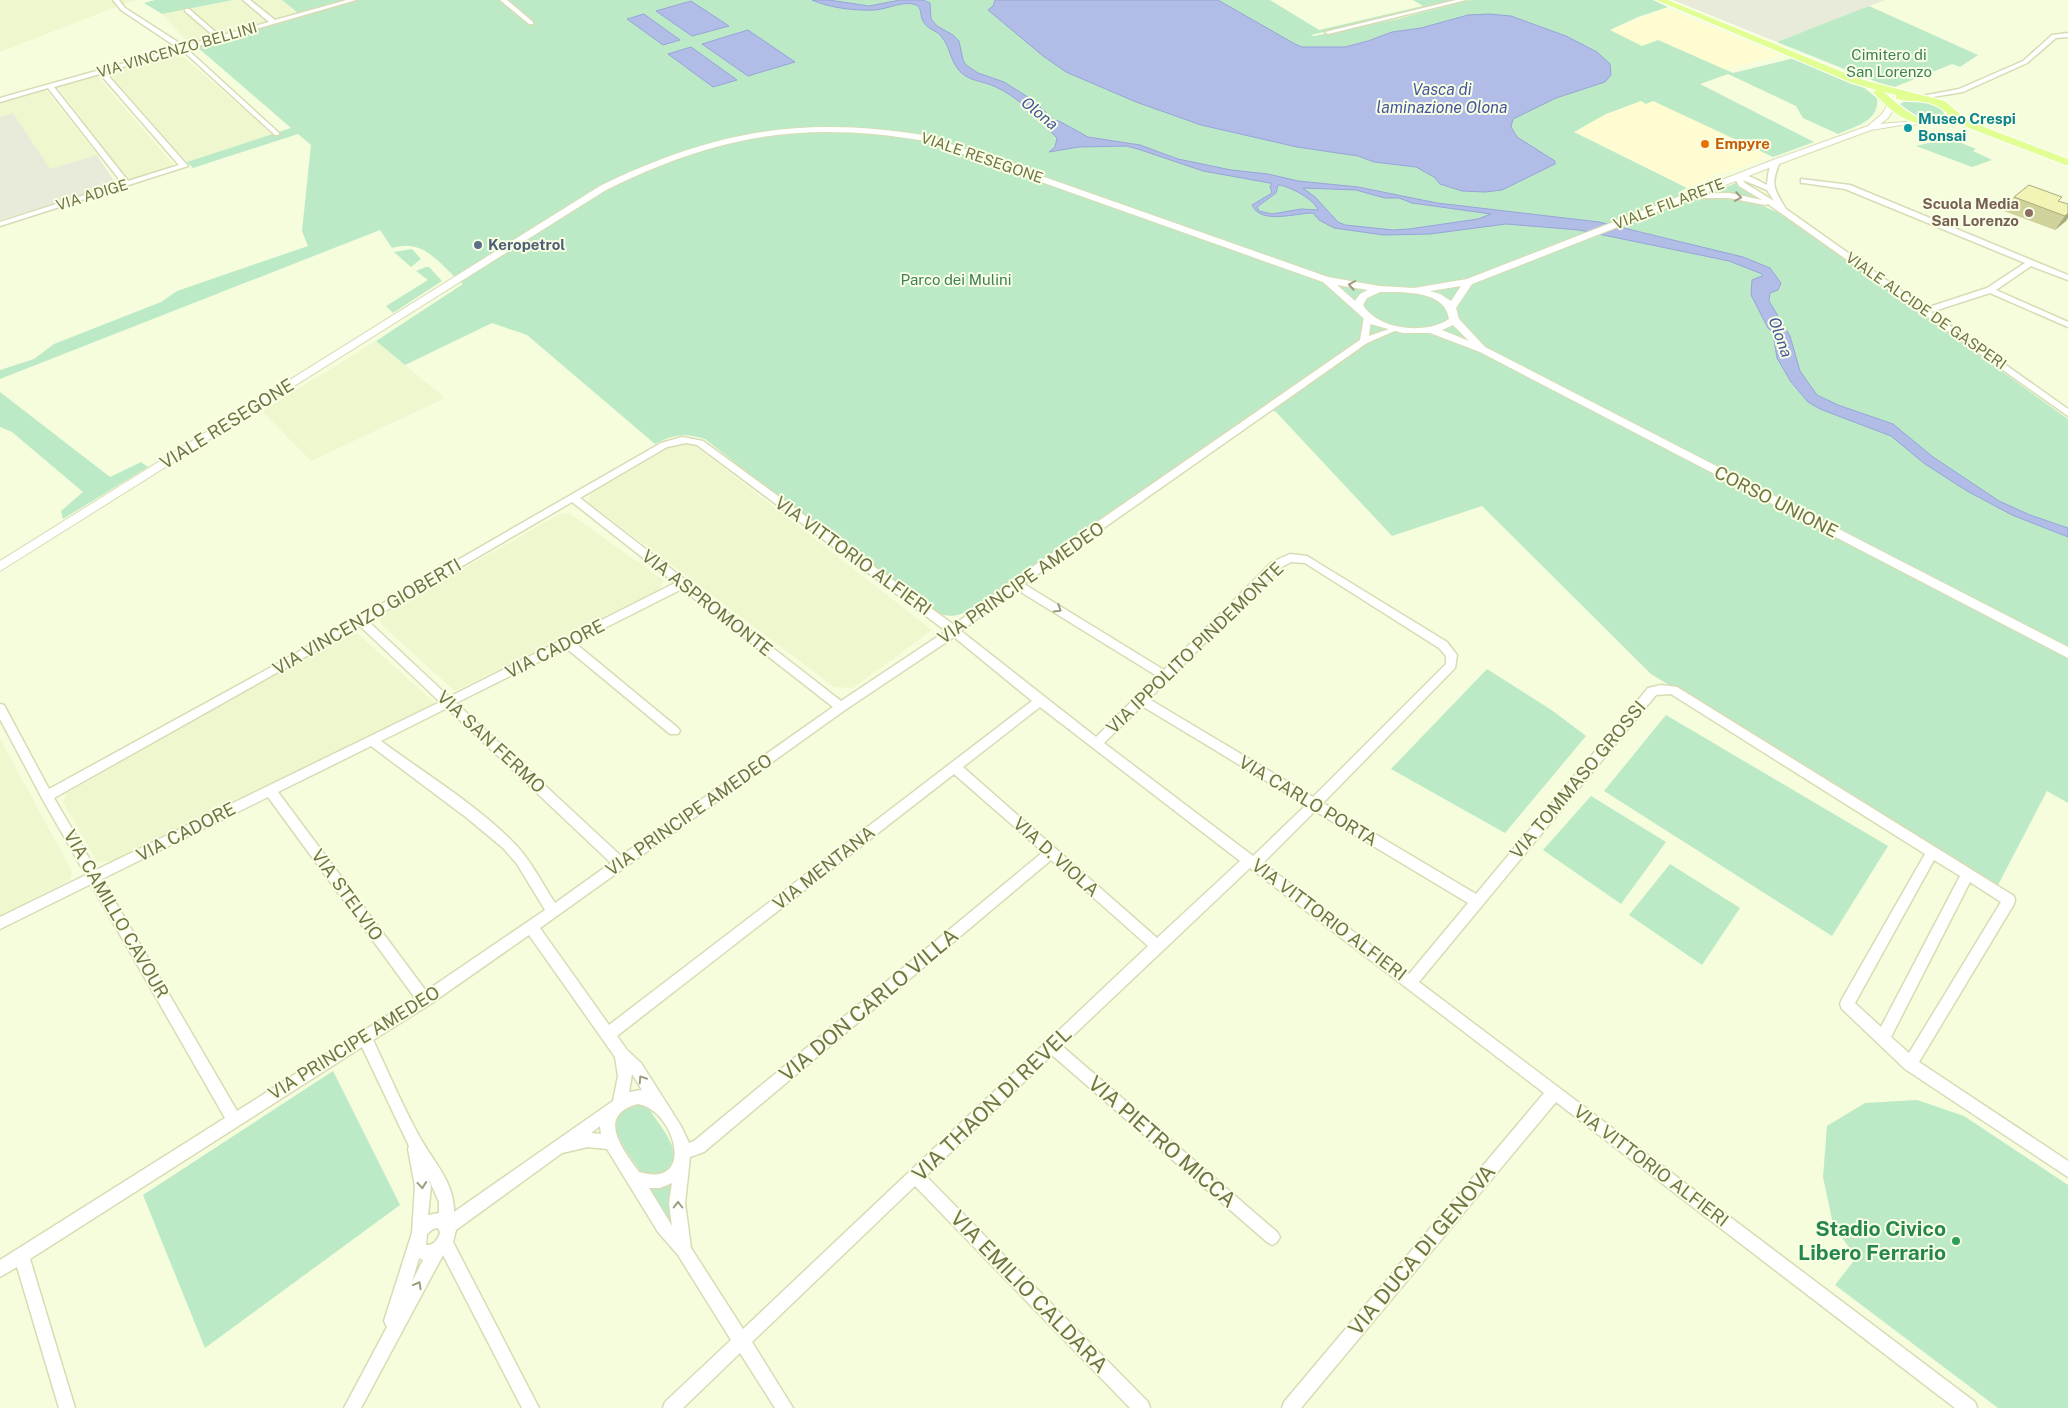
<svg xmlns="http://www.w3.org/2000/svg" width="2068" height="1408" viewBox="0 0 2068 1408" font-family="'Public Sans',sans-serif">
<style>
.residential{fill:#eef7ce}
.commercial{fill:#fefcd0}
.industrial{fill:#e8eada}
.green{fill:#bceac7}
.water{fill:#b2bde7;stroke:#97a4d9;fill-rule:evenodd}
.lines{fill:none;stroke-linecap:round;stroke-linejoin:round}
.minor-casing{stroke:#d8dcb4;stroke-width:3}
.tertiary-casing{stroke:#d8dcb4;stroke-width:2}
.primary-casing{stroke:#fff;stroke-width:2}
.minor{fill:#fff;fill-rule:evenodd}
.tertiary{fill:#fff;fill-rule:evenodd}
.primary{fill:#e1ff92;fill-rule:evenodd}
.wall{fill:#cfd29b}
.shaded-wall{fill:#a9ab7e}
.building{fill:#f1f4b4;stroke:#a9ab7e}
.oneway{stroke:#9d9d7d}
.culture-dot{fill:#0f9aa8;stroke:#f8ffe4;stroke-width:2}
.food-dot{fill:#e8710a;stroke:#f8ffe4;stroke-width:2}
.education-dot{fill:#8d6e63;stroke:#f8ffe4;stroke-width:2}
.service-dot{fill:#5c6f8a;stroke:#f8ffe4;stroke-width:2}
.leisure-dot{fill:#2e9e5b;stroke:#f8ffe4;stroke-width:2}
.labels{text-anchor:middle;stroke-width:4;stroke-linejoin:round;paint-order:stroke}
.far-street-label{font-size:15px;fill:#737345;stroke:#f8ffe4}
.far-park-label{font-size:15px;fill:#408056;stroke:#f8ffe4}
.far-culture-label{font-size:15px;font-weight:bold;fill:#0d838f;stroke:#f8ffe4;text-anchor:start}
.far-food-label{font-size:15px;font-weight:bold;fill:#c56008;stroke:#f8ffe4;text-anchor:start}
.far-education-label{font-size:15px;font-weight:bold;fill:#785e54;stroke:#f8ffe4;text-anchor:end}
.far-service-label{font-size:15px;font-weight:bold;fill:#4e5e75;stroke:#f8ffe4;text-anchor:start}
.far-water-label{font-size:16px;font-style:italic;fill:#46569d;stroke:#f8ffe4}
.street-label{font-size:18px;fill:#737345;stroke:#f8ffe4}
.near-street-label{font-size:21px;fill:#737345;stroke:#f8ffe4}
.near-leisure-label{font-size:21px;font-weight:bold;fill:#27864d;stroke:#f8ffe4;text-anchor:end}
</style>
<rect width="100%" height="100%" fill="#f5fddd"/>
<!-- residential -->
<path class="residential" d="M0 0H140L126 3 0 52Z
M233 0H283L304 17 193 48 162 14Z
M175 52 179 53 272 134 187 162 108 73 110 70Z
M93 75 97 76 173 164 170 168 137 178 126 179 57 86Z
M45 89 97 155 50 170 13 114 0 117V102Z
M376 341 445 398 311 461 262 411Z
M675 444 694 445 932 630 853 688 834 687 588 502 591 493Z
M569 513 663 580 660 589 455 691 383 626 379 617 558 515Z
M349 633 358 634 435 703 115 861 97 862 63 802 67 793Z
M0 739 72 871 70 880 0 915Z"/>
<!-- commercial -->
<path class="commercial" d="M1666 8 1778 54 1779 56 1724 69 1659 40 1642 46 1610 30Z
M1642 101 1646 104 1653 101 1767 154 1760 157V160L1724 173H1719L1710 176 1712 178 1687 188 1573 131 1606 114Z"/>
<!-- industrial -->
<path class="industrial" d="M1673 0H1885L1777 42Z
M13 113 50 169 97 155 116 184 0 220V117Z"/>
<!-- green -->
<path class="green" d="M155 0H233L162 14 144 3Z
M282 0H1270L1319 30 1423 6 1413 0H1454L1311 35 1314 36 1398 19 1470 0H1653L1668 7 1638 17 1610 30 1642 46 1658 40 1733 73 1794 58 1863 87 1877 98C1880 121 1855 126 1838 134L1803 118 1796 106 1728 74 1700 84 1814 142 1773 157 1653 101 1646 104 1641 101 1606 114 1574 132 1687 188 1679 192 1699 200 1714 198 1737 200 1763 206 1784 215 2068 419V803L2047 791 1998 885 1651 674 1482 506 1392 536 1276 412 1264 405 972 609C958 616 949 619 935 611L853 555 705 439C684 433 675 434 655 444L527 335 492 323 405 365 376 341 463 284C439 265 426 238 392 248L380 230 0 379V370L34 359 54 344 161 302 177 291 308 246 302 231 311 145 298 134 193 168 187 162 291 128 196 46 303 17Z
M1869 6 1978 55 1960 67 1952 64 1892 88 1777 42Z
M1907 100 1933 104 1943 109 1944 115C1930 123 1912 116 1900 107V104Z
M1949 138 1976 149 1973 151 1992 160 1972 167 1916 146Z
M1736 183 1763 202 1714 192Z
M412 249 421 259 411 267 394 252Z
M426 267H429L442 281 393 313 386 306 428 280 416 271Z
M0 392 110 477 141 462 148 467 63 519 61 511 83 492 12 432 0 427Z
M1487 669 1553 711 1586 736 1505 833 1391 769Z
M1666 715 1888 846 1832 936 1604 791Z
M1591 796 1666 842 1621 904 1543 850Z
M1670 864 1740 908 1702 965 1629 915Z
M333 1071 400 1205 205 1348 143 1195Z
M1917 1100 1964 1116 2068 1185V1408H1998L1835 1285 1856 1258 1833 1224 1823 1177 1827 1126 1865 1103Z
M636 1104H644L649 1109C657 1122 686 1154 670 1169 666 1172 660 1174 655 1177L641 1172C634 1161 605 1126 618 1113 622 1109 631 1106 636 1104Z
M672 1184 670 1211 671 1221 668 1225 645 1188 655 1189Z"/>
<!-- water -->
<path class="water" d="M812 0H829L869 6 900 0H923L930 3 931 19 937 26 953 35 959 41 963 60 966 65 978 73 1004 82 1031 99 1052 118V120L1059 121 1088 137 1140 145 1178 159 1231 170 1268 174 1298 181 1358 187 1437 203 1599 222 1743 257 1770 268 1781 283 1778 290 1770 293 1769 301 1790 336 1800 371 1817 395 1838 405 1893 424 1933 457 1999 501 2030 515 2068 528V537L2012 515 1967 491 1925 464 1891 436 1820 409 1808 402 1791 382 1777 358 1773 333 1768 328 1751 295 1752 280 1762 276V274L1729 261 1579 230 1506 224 1430 234 1384 235 1334 228 1319 220 1313 213C1295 213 1261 225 1252 205L1272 193 1270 186 1272 184 1270 183 1203 171 1138 149 1126 146 1079 147 1049 152 1055 147 1057 138C1038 119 1020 98 996 87 986 82 972 81 964 75 950 65 951 47 941 36 935 29 927 30 922 19 920 14 922 8 916 5 904 0 888 9 875 10 855 11 830 8 812 0ZM1278 185C1290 186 1315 200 1318 210L1301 209 1272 214 1259 211 1257 207 1276 193ZM1303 188 1356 190 1385 198H1399L1412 203 1491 214 1478 219 1409 229 1393 230 1345 225 1338 222 1315 197Z
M995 0H1218L1295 44 1302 47H1345L1368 41 1392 32 1421 28 1468 15 1489 14 1511 16 1566 36 1597 52 1610 64 1611 75 1605 82 1556 98 1513 119 1511 127 1517 137 1555 161V164L1502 190 1485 192 1462 191 1440 184 1434 177 1416 167 1374 162 1358 156 1297 147 1201 125 1136 102 1066 72 1043 56 988 10 993 6Z
M691 1 729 26 692 36 656 11Z
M644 14 680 40 663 45 627 19Z
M748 30 795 62 748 76 702 44Z
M691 47 737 80 713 87 668 54Z"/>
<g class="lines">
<!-- minor casing -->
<g class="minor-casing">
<path id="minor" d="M113 0H119L125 8 184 46 215 37 185 11V9H189L220 36 269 22 243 0H250L275 20 347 0H356L187 49 279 133V135H275L182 50 105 72 188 166 0 226V222L122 183 48 88 0 102V98L178 48 121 10ZM100 74 179 165 128 181 54 87Z
M500 0H507L533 22V24H529Z
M1456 0H1466L1328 34 1325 32Z
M2068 33V37L2056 38 2027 63 1963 92 1920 99 1917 97 1959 89 2023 61 2052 35Z
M1776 160 1780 162C1770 185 1774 189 1786 209L1926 308 1987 288 2025 263 1845 189 1804 183H1801V179L1850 185 2068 275V280L2031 266 1996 290 2068 322V327L1990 293 1931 312 2068 409V416L1768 204 1765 205 1729 198H1691L1687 196 1691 194 1729 193 1762 200 1739 186 1734 177C1744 171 1757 180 1767 185 1768 176 1768 164 1776 160ZM1743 180 1767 190 1774 201 1745 183Z
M1364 317H1370L1371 319 1369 336 1395 327 1399 329 1367 343 1024 584 1164 670 1272 562 1290 554 1307 556 1447 642 1457 655 1455 668 1323 803 1476 894 1648 688 1661 685 1677 687 2014 896 2015 900 2014 904 1919 1062 2068 1161V1177L1905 1069 1842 1009 1840 1004 1842 999 1925 854 1671 694 1656 695 1419 982 1975 1402 1977 1408H1955L1556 1102 1301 1408H1282L1284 1402 1544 1093 1250 868 1062 1046 1277 1232 1280 1237 1277 1242 1272 1245 1267 1242 1052 1055 926 1176 1148 1402 1150 1408H1130L915 1186 752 1342 793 1408H775L740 1353 683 1408H663L665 1402 731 1340 678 1255 658 1232 607 1149 588 1147 562 1153 456 1230 453 1242 539 1408H522L443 1255 361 1408H344L387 1327 384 1321 412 1233 415 1186 408 1149 409 1146 362 1047 30 1259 75 1408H59L17 1267 0 1277V1260L225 1118 91 884 0 929V917L86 875 43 800 0 719V704L4 705 49 789 277 664 661 443 682 437 703 441 954 625 1012 581 1360 340ZM686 443 697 445 946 631 841 701 580 498 667 447ZM572 502 675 583 449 697 368 621ZM1291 562 1305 563 1439 648 1446 656V664L1313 797 1149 699 1280 568ZM682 589 833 707 621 856 456 703 566 648 670 734H678L680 731 678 728 575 643ZM1016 589 1157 676 1096 737 961 631ZM360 626 440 702 96 870 54 798ZM954 637 1032 701 609 1025 540 928 845 710ZM1142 706 1306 805 1253 856 1104 743ZM1040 707 1240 861 1157 938 963 767ZM447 708 611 863 555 903C541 882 530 858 511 840 475 804 423 772 381 741ZM371 746 467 818 503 848 517 864 545 910 426 991 278 792ZM954 774 1043 852 694 1141 689 1143 681 1126 641 1063 627 1050 617 1036ZM268 797 415 998 365 1030 359 1031 358 1034 237 1111 102 879ZM1315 811 1468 903 1409 974 1263 863ZM1051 860 1148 946 743 1329 691 1248 685 1203 690 1157 704 1152ZM1934 860 1960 876 1881 1027 1855 1003ZM1970 882 2001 902 1909 1053 1891 1037ZM529 935 615 1057 618 1076 613 1101 454 1212C455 1182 431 1159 418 1134 401 1103 388 1071 373 1040L429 1005ZM632 1074 642 1090 629 1092ZM638 1104C675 1110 697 1189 639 1172 623 1150 595 1115 638 1104ZM600 1126 601 1134 591 1133ZM428 1177 439 1202V1213L428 1215 431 1186ZM672 1183 669 1203 672 1226 649 1188H660ZM438 1228 440 1232C439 1239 433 1246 426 1245L427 1234 433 1229ZM419 1258 423 1260 412 1282Z"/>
</g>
<!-- tertiary casing -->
<g class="tertiary-casing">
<path id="tertiary" d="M1889 103 1896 105 1888 118 1880 124 1930 120 1934 122 1930 124 1901 125 1871 130 1779 164 1472 284 1456 308 1459 319 1485 347 2068 647V658L1480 352 1430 333H1403L1370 324 1323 282 926 141C804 120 717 135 606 190L0 571V561L600 186C713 131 803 115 928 136L1328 277 1379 286 1414 288 1467 279 1773 160 1868 126 1882 114ZM1337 285 1368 290 1360 294 1355 301ZM1461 286 1451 301 1440 294 1430 291ZM1380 292C1404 292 1445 290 1449 319 1426 335 1378 330 1363 305L1367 298ZM1453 325 1469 341 1442 330Z"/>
</g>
<!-- primary casing -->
<g class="primary-casing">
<path id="primary" d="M1656 0H1668L1860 79 1945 101 1960 114 1979 125 2068 159V166L1971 129 1955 120C1936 130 1911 125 1895 113 1888 108 1881 100 1874 94L1873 92 1876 90 1852 83ZM1884 92 1896 95V99C1917 104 1928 97 1947 113V116C1922 130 1901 106 1884 92Z"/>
</g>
<!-- minor -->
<use href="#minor" class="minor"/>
<!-- tertiary -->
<use href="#tertiary" class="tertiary"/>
<!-- primary -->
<use href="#primary" class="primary"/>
</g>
<!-- wall -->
<path class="wall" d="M2014 197 2068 204 2066 221 2055 230 2004 211Z"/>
<!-- shaded-wall -->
<path class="shaded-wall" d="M2068 213V218L2066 221 2055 230 2065 216Z"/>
<!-- building -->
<path class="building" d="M2029 185 2062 197 2058 201 2068 204V213L2065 216 2014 197Z"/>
<!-- one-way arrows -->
<defs><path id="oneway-chevron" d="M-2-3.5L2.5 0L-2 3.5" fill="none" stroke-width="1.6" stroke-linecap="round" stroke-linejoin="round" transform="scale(1.25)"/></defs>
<g class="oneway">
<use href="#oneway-chevron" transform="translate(1738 197) rotate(10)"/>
<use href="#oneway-chevron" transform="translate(1352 285) rotate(-170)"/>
<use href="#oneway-chevron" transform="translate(1058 609) rotate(32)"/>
<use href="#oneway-chevron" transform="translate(642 1079) rotate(-123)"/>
<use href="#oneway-chevron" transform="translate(422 1185) rotate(85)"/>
<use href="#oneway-chevron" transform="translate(678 1205) rotate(-90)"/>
<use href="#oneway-chevron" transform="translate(418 1285) rotate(-61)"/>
</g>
<!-- markers -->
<circle class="culture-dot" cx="1908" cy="128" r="5"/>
<circle class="food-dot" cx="1705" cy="144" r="5"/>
<circle class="education-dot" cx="2029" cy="213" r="5"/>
<circle class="service-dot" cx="478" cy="245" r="5"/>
<circle class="leisure-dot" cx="1956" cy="1241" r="5"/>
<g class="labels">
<!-- far-street labels -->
<g class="far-street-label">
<text transform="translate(177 50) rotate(-16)" y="5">VIA VINCENZO BELLINI</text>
<text transform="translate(982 158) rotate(19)" y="5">VIALE RESEGONE</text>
<text transform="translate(92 195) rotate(-17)" y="5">VIA ADIGE</text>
<text transform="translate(1669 204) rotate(-21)" y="5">VIALE FILARETE</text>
<text transform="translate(1926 311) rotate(35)" y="5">VIALE ALCIDE DE GASPERI</text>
</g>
<!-- far-park labels -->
<g class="far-park-label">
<text x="1889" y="60">Cimitero di<tspan x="1889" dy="17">San Lorenzo</tspan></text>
<text x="956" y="285">Parco dei Mulini</text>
</g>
<!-- far-culture labels -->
<g class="far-culture-label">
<text x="1918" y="124">Museo Crespi<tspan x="1918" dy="17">Bonsai</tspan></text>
</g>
<!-- far-food labels -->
<g class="far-food-label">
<text x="1715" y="149">Empyre</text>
</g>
<!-- far-education labels -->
<g class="far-education-label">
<text x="2019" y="209">Scuola Media<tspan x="2019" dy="17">San Lorenzo</tspan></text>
</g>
<!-- far-service labels -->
<g class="far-service-label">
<text x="488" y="250">Keropetrol</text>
</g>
<!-- far-water labels -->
<g class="far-water-label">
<text x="1442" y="95">Vasca di<tspan x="1442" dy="18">laminazione Olona</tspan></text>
<text transform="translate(1040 113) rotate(39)" y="6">Olona</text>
<text transform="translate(1781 337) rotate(70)" y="6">Olona</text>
</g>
<!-- street labels -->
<g class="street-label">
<text transform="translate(227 424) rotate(-32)" y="6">VIALE RESEGONE</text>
<text transform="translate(1776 502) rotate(27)" y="6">CORSO UNIONE</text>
<text transform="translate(853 556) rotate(36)" y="6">VIA VITTORIO ALFIERI</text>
<text transform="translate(1021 583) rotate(-35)" y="6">VIA PRINCIPE AMEDEO</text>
<text transform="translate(707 603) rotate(38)" y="6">VIA ASPROMONTE</text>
<text transform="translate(367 617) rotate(-30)" y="6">VIA VINCENZO GIOBERTI</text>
<text transform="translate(1195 648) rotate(-44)" y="6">VIA IPPOLITO PINDEMONTE</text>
<text transform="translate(555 649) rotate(-27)" y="6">VIA CADORE</text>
<text transform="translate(491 742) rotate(43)" y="6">VIA SAN FERMO</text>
<text transform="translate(1578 780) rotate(-50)" y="6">VIA TOMMASO GROSSI</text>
<text transform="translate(1308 801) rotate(31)" y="6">VIA CARLO PORTA</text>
<text transform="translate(689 815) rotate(-35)" y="6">VIA PRINCIPE AMEDEO</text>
<text transform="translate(186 832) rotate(-27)" y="6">VIA CADORE</text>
<text transform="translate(1056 857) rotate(42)" y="6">VIA D. VIOLA</text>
<text transform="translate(824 868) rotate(-38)" y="6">VIA MENTANA</text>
<text transform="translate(347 895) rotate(54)" y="6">VIA STELVIO</text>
<text transform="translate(116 914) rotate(60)" y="6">VIA CAMILLO CAVOUR</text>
<text transform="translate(1329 920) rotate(37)" y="6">VIA VITTORIO ALFIERI</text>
<text transform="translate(354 1043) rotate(-32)" y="6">VIA PRINCIPE AMEDEO</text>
<text transform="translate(1651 1166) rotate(37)" y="6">VIA VITTORIO ALFIERI</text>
</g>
<!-- near-street labels -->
<g class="near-street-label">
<text transform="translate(869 1005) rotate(-40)" y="7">VIA DON CARLO VILLA</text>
<text transform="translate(992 1104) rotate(-44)" y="7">VIA THAON DI REVEL</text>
<text transform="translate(1162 1142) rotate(41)" y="7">VIA PIETRO MICCA</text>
<text transform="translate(1422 1250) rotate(-50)" y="7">VIA DUCA DI GENOVA</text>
<text transform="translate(1029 1292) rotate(46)" y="7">VIA EMILIO CALDARA</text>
</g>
<!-- near-leisure labels -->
<g class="near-leisure-label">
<text x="1946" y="1236">Stadio Civico<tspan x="1946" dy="24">Libero Ferrario</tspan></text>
</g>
</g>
</svg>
